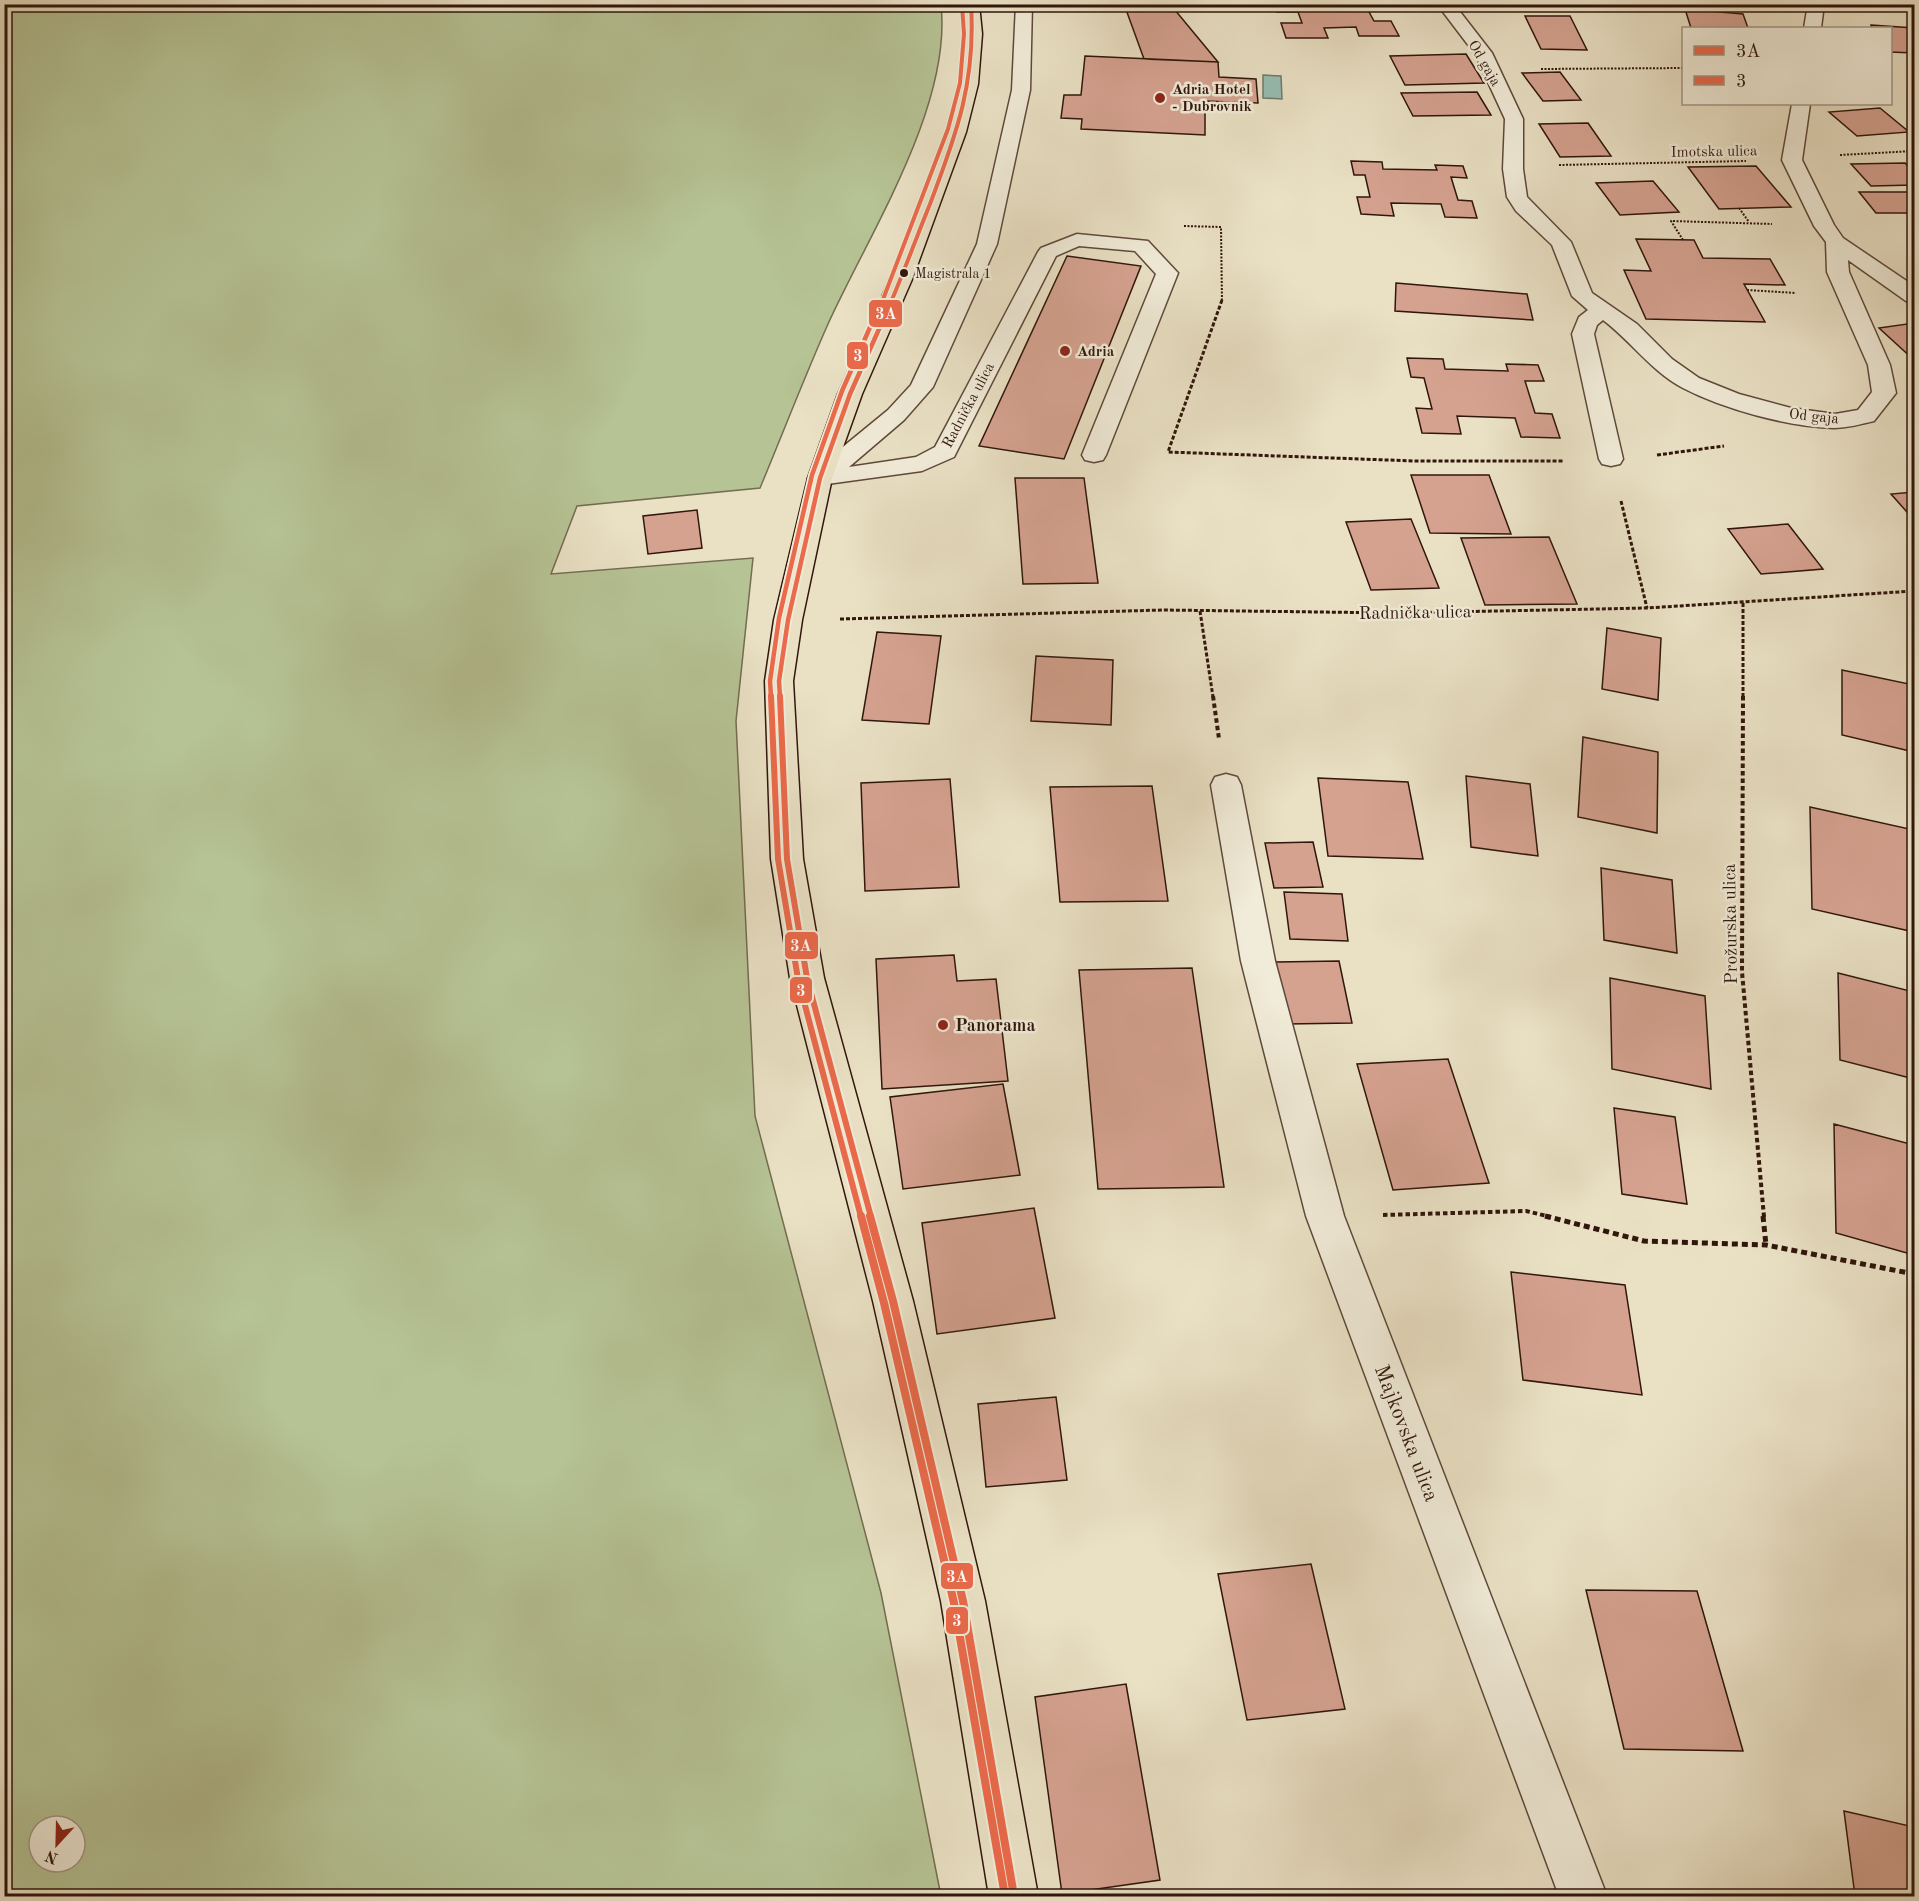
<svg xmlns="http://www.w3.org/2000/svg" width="1919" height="1901" viewBox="0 0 1919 1901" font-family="'Old Standard TT',serif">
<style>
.green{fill:#b6c395;stroke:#736c50;stroke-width:1.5;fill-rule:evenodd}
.water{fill:#98beb4;stroke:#6e7b71;stroke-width:1.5}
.building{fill:#d5a290;stroke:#30160c;stroke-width:1.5}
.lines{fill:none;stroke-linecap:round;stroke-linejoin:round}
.minor-casing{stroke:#5e493a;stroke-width:3}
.major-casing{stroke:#30160c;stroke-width:3}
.path-far3{stroke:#30160c;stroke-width:2;stroke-dasharray:2 1.5;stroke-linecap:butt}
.path-far2{stroke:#30160c;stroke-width:3;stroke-dasharray:4 2;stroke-linecap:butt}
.path-far1{stroke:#30160c;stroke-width:4;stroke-dasharray:4.5 3;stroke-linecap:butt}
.path{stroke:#30160c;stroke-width:5;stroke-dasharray:6 4;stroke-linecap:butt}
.minor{fill:#f1ecd9;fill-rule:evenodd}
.major{fill:#eae1c5;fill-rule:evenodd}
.bus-1-far3-casing{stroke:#f1ecd9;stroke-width:6}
.bus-1-far2-casing{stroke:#f1ecd9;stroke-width:8}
.bus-1-far1-casing{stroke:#f1ecd9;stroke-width:10}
.bus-1-casing{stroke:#f1ecd9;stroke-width:12}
.bus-2-far3-casing{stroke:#f1ecd9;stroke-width:6}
.bus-2-far2-casing{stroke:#f1ecd9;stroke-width:8}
.bus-2-far1-casing{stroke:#f1ecd9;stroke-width:10}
.bus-2-casing{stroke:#f1ecd9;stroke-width:12}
.bus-1-far3{stroke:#eb6a4b;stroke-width:4}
.bus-1-far2{stroke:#eb6a4b;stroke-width:4.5}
.bus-1-far1{stroke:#eb6a4b;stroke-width:6}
.bus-1{stroke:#eb6a4b;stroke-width:8}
.bus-2-far3{stroke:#eb6a4b;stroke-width:4}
.bus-2-far2{stroke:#eb6a4b;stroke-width:4.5}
.bus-2-far1{stroke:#eb6a4b;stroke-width:6}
.bus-2{stroke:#eb6a4b;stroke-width:8}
.poi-dot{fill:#8f2418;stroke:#f1ecd9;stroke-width:2}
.bus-dot{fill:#30160c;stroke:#f1ecd9;stroke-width:2}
.labels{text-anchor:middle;stroke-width:5;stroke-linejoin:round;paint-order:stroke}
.far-bus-label{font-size:14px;fill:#30160c;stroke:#f1ecd9;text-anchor:start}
.far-street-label{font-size:15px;fill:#30160c;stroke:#f1ecd9}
.far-poi-label{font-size:15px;font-weight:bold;fill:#30160c;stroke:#f1ecd9;text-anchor:start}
.street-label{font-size:18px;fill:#30160c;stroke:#f1ecd9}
.poi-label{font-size:18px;font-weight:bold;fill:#30160c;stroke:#f1ecd9;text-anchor:start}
.near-street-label{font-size:21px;fill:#30160c;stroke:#f1ecd9}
.line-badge{stroke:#f1ecd9;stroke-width:2}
.badge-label{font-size:16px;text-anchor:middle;font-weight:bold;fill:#fff}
</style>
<rect width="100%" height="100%" fill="#eae1c5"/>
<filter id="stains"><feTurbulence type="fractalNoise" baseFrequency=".00333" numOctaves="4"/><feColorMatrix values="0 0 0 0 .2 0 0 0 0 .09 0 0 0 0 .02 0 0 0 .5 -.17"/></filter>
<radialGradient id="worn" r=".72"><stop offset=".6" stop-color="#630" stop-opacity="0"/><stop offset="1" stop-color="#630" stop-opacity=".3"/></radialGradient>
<!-- green -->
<path class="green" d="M5 4 941 5C952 106 870 232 828 324 804 378 783 433 760 488L577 506 551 574 753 558 736 721 755 1116 881 1593 941 1896H5ZM39 1826H75V1862H39Z"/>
<!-- water -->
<path class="water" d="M1263 75 1281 76 1282 99 1263 98Z"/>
<!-- building -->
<path class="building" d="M1124 4H1170L1218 62 1144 59Z
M1274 4H1386L1389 10H1368L1374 21H1391L1399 36H1359L1356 27 1324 28 1328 38H1286L1281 23H1302L1298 12H1277Z
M1742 4H1777V9Z
M1895 4H1914V10L1899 9Z
M1685 9 1743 14 1748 28H1691Z
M1525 16H1570L1587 50 1541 49Z
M1871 25 1914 28V53L1890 52V28H1872Z
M1466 54 1484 83 1405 85 1390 56Z
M1085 56 1218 62 1219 77 1256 79 1258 103 1205 101V135L1081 129 1082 119 1061 118 1064 95H1081Z
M1560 72 1581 100 1543 101 1522 73Z
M1477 92 1491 115 1413 116 1401 93Z
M1880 108 1909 132 1857 136 1829 112Z
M1588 123 1611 156 1560 157 1539 124Z
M1351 161 1382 162 1383 169 1437 170 1435 165 1463 166 1467 178 1451 177 1458 200 1472 201 1477 218 1445 217 1441 204 1391 203 1394 216 1361 214 1357 197H1370L1365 175H1354Z
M1905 163 1914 173V185L1871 186 1851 164Z
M1756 166 1791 207 1719 209 1688 167Z
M1653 181 1679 212 1620 215 1596 183Z
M1859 192H1914V213H1876Z
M1636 239 1694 240 1703 258 1770 259 1785 285 1744 284 1765 322 1646 319 1624 270 1651 271Z
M1067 256 1141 266 1064 459 979 446Z
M1396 283 1527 294 1533 320 1395 311Z
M1914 323V360L1879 328Z
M1407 358 1443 359 1445 369 1508 371 1506 364 1538 365 1544 381H1525L1535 413 1552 414 1560 438 1521 437 1515 418 1457 416 1461 434 1422 433 1416 408 1432 409 1424 378 1411 377Z
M1411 475H1489L1511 534 1430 533Z
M1015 478H1084L1098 583 1023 584Z
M1914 492V520L1891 494Z
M697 510 702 548 648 554 643 516Z
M1411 519 1439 588 1371 590 1346 522Z
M1788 524 1823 569 1761 574 1728 529Z
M1549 537 1577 604 1485 605 1461 538Z
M1607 628 1661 638 1658 700 1602 689Z
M877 632 941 636 929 724 862 720Z
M1036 656 1113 660 1111 725 1031 721Z
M1842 670 1914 685V752L1842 735Z
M1583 737 1658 752 1657 833 1578 817Z
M1466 776 1530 784 1538 856 1471 847Z
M1318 778 1408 782 1423 859 1328 856Z
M950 779 959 887 865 891 861 783Z
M1152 786 1168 901 1060 902 1050 787Z
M1810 807 1914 830V932L1812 909Z
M1313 842 1323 887 1274 888 1265 843Z
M1601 868 1672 880 1677 953 1604 940Z
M1284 892 1342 894 1348 941 1290 939Z
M954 955 957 981 996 979 1008 1081 882 1089 876 959Z
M1339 961 1352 1023 1287 1024 1276 962Z
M1192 968 1224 1187 1098 1189 1079 970Z
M1838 973 1914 992V1079L1840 1060Z
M1610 978 1705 996 1711 1089 1612 1069Z
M1448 1059 1489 1183 1393 1190 1357 1064Z
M1003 1084 1020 1175 903 1189 890 1097Z
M1614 1108 1675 1117 1687 1204 1622 1194Z
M1834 1124 1914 1145V1255L1836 1233Z
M1034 1208 1055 1318 937 1334 922 1223Z
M1511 1272 1625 1285 1642 1395 1523 1380Z
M1056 1397 1067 1480 986 1487 978 1404Z
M1311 1564 1345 1709 1247 1720 1218 1574Z
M1586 1590 1697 1591 1743 1751 1624 1749Z
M1126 1684 1160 1880 1062 1894 1035 1697Z
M1844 1811 1914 1827V1896H1855Z"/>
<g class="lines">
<!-- minor casing -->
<g class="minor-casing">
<path id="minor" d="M1016 4H1032L1030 90 997 244 933 387 904 420 849 467 916 457 935 447 1038 252 1041 248 1077 234 1148 241 1178 273 1106 455 1103 460 1094 462 1085 460 1082 455 1156 274 1135 251 1079 246 1056 256 954 457 922 471 820 485 811 483 808 478 811 473 888 410 911 385 977 244 1012 90Z
M1437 4H1454L1492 53 1523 119V169L1527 197 1571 242 1592 293 1637 324 1672 359 1699 378 1739 394 1791 408 1835 414 1858 410 1872 392 1868 365 1827 272 1826 242 1814 226 1782 160 1792 104H1810L1802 160 1834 225 1843 238 1914 286V302L1906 301 1848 260 1849 272 1890 365 1896 393 1874 421C1862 424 1847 428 1834 428 1789 427 1723 409 1683 388 1652 372 1631 341 1603 320L1597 325 1594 334 1623 459 1620 464 1611 466 1602 464 1599 459 1572 334 1579 317 1588 310 1572 296 1552 245 1516 211 1507 197 1503 169 1505 119 1475 54Z
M1808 4H1824L1821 28H1804Z
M1226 774 1237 777 1241 785 1275 961 1344 1216 1607 1896H1559L1306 1216 1241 961 1211 785 1215 777Z"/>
</g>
<!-- major casing -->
<g class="major-casing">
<path id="major" d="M963 4H979L982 34 978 84 966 132 913 277 862 394 832 478 802 620 793 681 803 859 824 978 913 1301 985 1601 1038 1896H989L941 1601 873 1301 790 978 771 859 765 681 774 620 808 478 838 394 891 277 948 132 960 84 964 34Z"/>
</g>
<!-- path-far3 -->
<path class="path-far3" d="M1541 69 1684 68
M1840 155 1914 151
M1559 165 1746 161
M1739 208 1749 222
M1184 226 1221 227 1222 302
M1683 240 1671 221 1772 224
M1747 290 1796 293"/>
<!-- path-far2 -->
<path class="path-far2" d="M1222 300 1168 452 1415 461H1563
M1657 455 1724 446
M1621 501 1647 608
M1200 611 1213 697
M840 619 1163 610 1398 613 1647 608 1914 591
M1743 697V603"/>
<!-- path-far1 -->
<path class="path-far1" d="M1213 696 1219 739
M1743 696 1742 972 1764 1217
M1383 1215 1526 1211 1551 1217"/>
<!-- path -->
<path class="path" d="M1545 1216 1644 1241 1766 1245 1914 1274
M1763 1216 1766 1245"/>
<!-- minor -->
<use href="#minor" class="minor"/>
<!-- major -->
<use href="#major" class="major"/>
<!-- bus-1-far3 casing -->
<g class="bus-1-far3-casing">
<path id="bus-1-far3" d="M891 302C905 269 917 236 930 204 957 133 976 81 971 4"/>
</g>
<!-- bus-1-far2 casing -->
<g class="bus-1-far2-casing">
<path id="bus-1-far2" d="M780 697 779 681 788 620 820 478 850 394 892 300"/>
</g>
<!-- bus-1-far1 casing -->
<g class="bus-1-far1-casing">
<path id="bus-1-far1" d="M780 696 787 859 807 978 871 1217"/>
</g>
<!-- bus-1 casing -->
<g class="bus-1-casing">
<path id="bus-1" d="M870 1216 893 1301 963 1601 1014 1896"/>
</g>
<!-- bus-2-far3 casing -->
<g class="bus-2-far3-casing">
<path id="bus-2-far3" d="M882 302 948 129 960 83 964 34 962 5"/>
</g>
<!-- bus-2-far2 casing -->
<g class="bus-2-far2-casing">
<path id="bus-2-far2" d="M771 697 770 681 779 618 812 475 842 391 882 300"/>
</g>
<!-- bus-2-far1 casing -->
<g class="bus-2-far1-casing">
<path id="bus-2-far1" d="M771 696 778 859 798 979 861 1217"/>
</g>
<!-- bus-2 casing -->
<g class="bus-2-casing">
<path id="bus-2" d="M861 1216 884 1303 954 1603 1005 1896"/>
</g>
<!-- bus-1-far3 -->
<use href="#bus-1-far3" class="bus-1-far3"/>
<!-- bus-1-far2 -->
<use href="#bus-1-far2" class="bus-1-far2"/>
<!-- bus-1-far1 -->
<use href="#bus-1-far1" class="bus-1-far1"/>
<!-- bus-1 -->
<use href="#bus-1" class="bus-1"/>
<!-- bus-2-far3 -->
<use href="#bus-2-far3" class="bus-2-far3"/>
<!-- bus-2-far2 -->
<use href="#bus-2-far2" class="bus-2-far2"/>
<!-- bus-2-far1 -->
<use href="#bus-2-far1" class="bus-2-far1"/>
<!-- bus-2 -->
<use href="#bus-2" class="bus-2"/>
</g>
<!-- markers -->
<g class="poi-dot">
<circle cx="1160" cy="98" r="6"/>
<circle cx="1065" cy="351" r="6"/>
<circle cx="943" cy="1025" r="6"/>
</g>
<circle class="bus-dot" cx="904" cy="273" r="5"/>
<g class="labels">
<!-- far-bus labels -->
<g class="far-bus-label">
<text x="915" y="278">Magistrala 1</text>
</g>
<!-- far-street labels -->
<g class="far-street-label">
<text transform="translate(1485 63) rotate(60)" y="5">Od gaja</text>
<text transform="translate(1714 151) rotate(-1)" y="5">Imotska ulica</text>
<text transform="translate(968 405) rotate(-62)" y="5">Radnička ulica</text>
<text transform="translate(1814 416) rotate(6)" y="5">Od gaja</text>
</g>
<!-- far-poi labels -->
<g class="far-poi-label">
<text x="1172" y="94">Adria Hotel<tspan x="1172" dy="17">- Dubrovnik</tspan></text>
<text x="1077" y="356">Adria</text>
</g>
<!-- street labels -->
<g class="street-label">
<text transform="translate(1415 612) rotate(-1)" y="6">Radnička ulica</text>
<text transform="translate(1730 924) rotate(-91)" y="6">Prožurska ulica</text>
</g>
<!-- poi labels -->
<g class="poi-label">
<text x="955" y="1031">Panorama</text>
</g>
<!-- near-street labels -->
<g class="near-street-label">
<text transform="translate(1407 1433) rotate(69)" y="7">Majkovska ulica</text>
</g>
</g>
<g class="line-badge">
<rect x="868" y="299" width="35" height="29" rx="6" fill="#eb6a4b"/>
<rect x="846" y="341" width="23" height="29" rx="6" fill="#eb6a4b"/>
<rect x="784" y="931" width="35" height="29" rx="6" fill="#eb6a4b"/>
<rect x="789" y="976" width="24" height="28" rx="6" fill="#eb6a4b"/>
<rect x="940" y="1562" width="34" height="28" rx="6" fill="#eb6a4b"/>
<rect x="945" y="1606" width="24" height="29" rx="6" fill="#eb6a4b"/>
</g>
<g class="badge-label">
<text x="886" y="319">3A</text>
<text x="858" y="361">3</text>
<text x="801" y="951">3A</text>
<text x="801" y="996">3</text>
<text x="957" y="1582">3A</text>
<text x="957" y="1626">3</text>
</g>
<!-- margin -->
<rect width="1919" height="1901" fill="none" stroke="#eae1c5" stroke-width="24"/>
<rect x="6" y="6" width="1907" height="1889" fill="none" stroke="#30160c" stroke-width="3"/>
<rect x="12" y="12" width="1895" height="1877" fill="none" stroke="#30160c" stroke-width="1.5"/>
<!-- legend -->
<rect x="1682" y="27" width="210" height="78" fill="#f1ecd9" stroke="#a49687" stroke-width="1.5"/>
<rect x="1694" y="46" width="30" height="9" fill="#eb6a4b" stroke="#a49687" stroke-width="1.5"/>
<text x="1736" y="57" font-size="18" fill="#30160c">3A</text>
<rect x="1694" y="76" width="30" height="9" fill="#eb6a4b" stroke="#a49687" stroke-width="1.5"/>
<text x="1736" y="87" font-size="18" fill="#30160c">3</text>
<!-- north arrow -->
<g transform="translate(57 1844) rotate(202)"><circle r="28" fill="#f1ecd9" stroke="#a49687" stroke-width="1.5"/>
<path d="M0-4.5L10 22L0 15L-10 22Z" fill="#8f2418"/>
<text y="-9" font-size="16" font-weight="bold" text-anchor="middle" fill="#30160c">N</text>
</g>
<rect width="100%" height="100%" filter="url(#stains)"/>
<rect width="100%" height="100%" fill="url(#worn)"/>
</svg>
